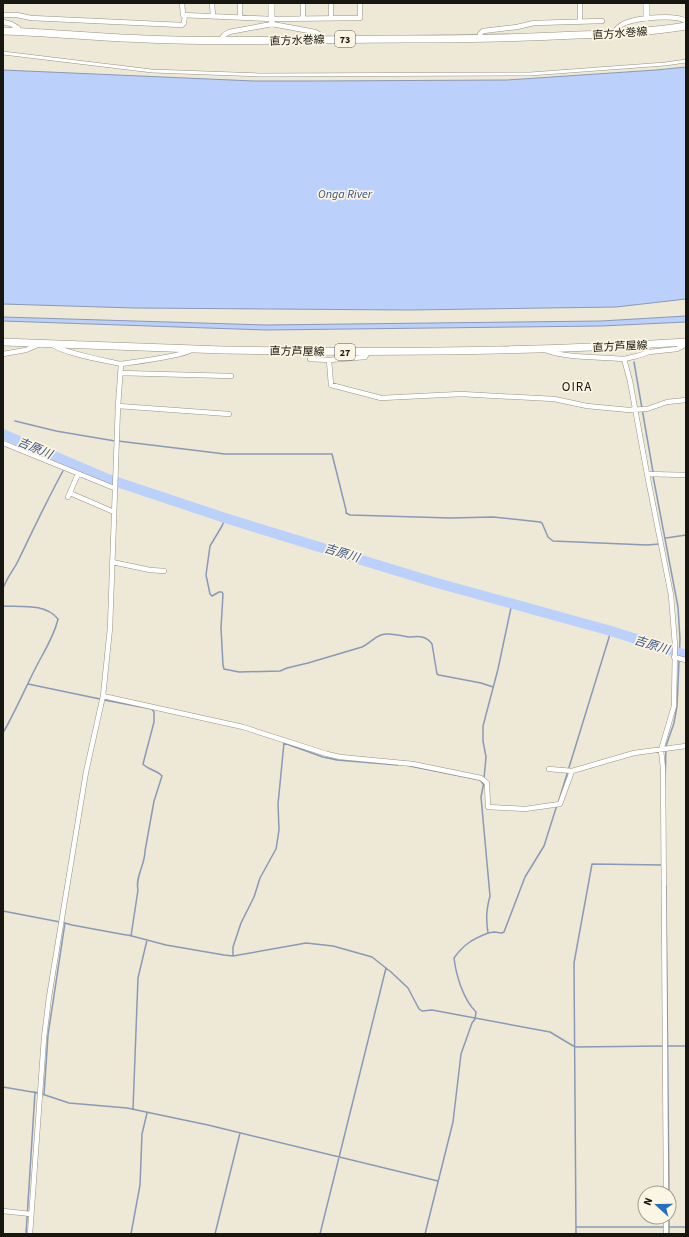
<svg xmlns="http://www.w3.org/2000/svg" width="689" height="1237" viewBox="0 0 689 1237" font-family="'Source Sans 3','Noto Sans JP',sans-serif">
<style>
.water{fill:#bbd1fc;stroke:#8a99b5}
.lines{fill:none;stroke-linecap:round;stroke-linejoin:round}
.stream{stroke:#8a99b5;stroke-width:1.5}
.river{stroke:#bbd1fc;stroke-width:10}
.pedestrian-casing{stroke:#989282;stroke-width:4}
.minor-casing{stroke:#989282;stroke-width:5.5}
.tertiary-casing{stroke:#989282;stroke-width:6}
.primary-casing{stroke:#989282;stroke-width:8}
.pedestrian{stroke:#fff;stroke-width:3}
.minor{stroke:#fff;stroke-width:4.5}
.tertiary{stroke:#fff;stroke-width:5.5}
.primary{stroke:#fff;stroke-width:7}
.labels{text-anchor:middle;stroke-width:3.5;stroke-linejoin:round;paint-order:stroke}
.shield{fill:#fbf5e4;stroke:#5c5950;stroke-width:1}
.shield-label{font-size:10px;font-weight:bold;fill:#181610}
.street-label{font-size:11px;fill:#181610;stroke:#fbf5e4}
.water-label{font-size:12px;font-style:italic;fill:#375287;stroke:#fbf5e4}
.quarter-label{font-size:13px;letter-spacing:1px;fill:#181610;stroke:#fbf5e4}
</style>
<rect width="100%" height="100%" fill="#eee8d7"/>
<!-- water -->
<path class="water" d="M686 67V299L616 307 409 310 134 308 3 304V70L254 81H314L507 80 656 70Z
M686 316V322L601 326 266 330 3 321V317L266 325 601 321Z"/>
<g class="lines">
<!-- stream -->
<path class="stream" d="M634 362 653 472
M15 421 56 431 115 441
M118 441 225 454H332L346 510V513L350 515 450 518 493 517 540 522 542 523 548 537 553 541 647 545 659 544
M653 476 678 607 680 639 677 706 674 723 666 746 665 786
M225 518 222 526 210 546 206 575 210 594 212 596 219 592H222L223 594 221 628 223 665 224 669 239 672 280 671 287 668 308 663 362 647C369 644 373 638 381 635 390 632 400 636 409 637 413 637 418 636 422 637 426 638 430 641 432 644L437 674 439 675 481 683 493 687
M666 538 686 535
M3 589C6 578 14 570 19 559 33 530 47 500 63 471
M3 606C21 607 45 603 58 619 54 637 43 653 35 669 24 691 15 712 3 733
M28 684 100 699
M104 700 152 709 154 712V722L143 764C148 770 157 770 162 776L154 801 145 851C145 865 135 877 138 890L131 936
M410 766 480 780 484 785
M484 779 486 757 483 741V726L498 669 512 603
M559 800 611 631
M666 886 669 1193
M3 911 65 923 72 925 126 935H128L166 945 224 955 233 956 306 943 333 946 372 957 391 972 408 988 419 1009 422 1011 432 1010 550 1032 575 1047 663 1046
M488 933 494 932 502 933 504 932 525 877 544 846 557 805
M233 956V947L241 923 254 897 260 878 276 849 277 843 279 830 278 804 284 743 323 757 337 760 398 765
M667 1046H686
M3 1087 38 1093
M42 1094 69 1103 127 1108 208 1125 438 1181
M44 1095 48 1035 65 923
M133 1109 138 978 147 940
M669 1217V1234
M576 1227H664
M668 1227H686
M26 1234 35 1092
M131 1234 140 1185 142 1134 147 1113
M215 1234 240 1133
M320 1234 386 968
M425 1234 453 1122 461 1054 472 1023 475 1019 476 1012C463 999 456 975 454 958 464 944 473 939 488 933 486 918 486 911 490 896L481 797 484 782
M576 1234 574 963 592 864 663 865"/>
<!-- river -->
<path class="river" d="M3 434 108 479 225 518 430 581 611 631 686 655"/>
<!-- pedestrian casing -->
<g class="pedestrian-casing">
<path id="pedestrian" d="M3 53 152 71 260 75 530 74 665 64 686 61"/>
</g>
<!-- minor casing -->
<g class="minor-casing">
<path id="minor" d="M182 3 183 15 272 19 360 18V3
M212 3 213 16
M240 3V17
M303 3V18
M331 3V18
M3 15H17L31 18 182 25 184 23 185 15
M3 22 11 24 18 28 19 32
M580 22V3
M613 34C616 29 619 26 625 23 637 18 675 14 686 21
M480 38V34L483 31 517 27 534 23 602 21
M221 40 224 35 229 32 272 24 315 32 319 34 321 39
M545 350C564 358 602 357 624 359L630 381 647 474 671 595 675 645 674 706 661 750 663 768 666 1193
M3 354 26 350 40 344
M310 359 329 360 365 357 368 352
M624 359 637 356 649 352 677 349 683 346 685 342
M329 360 331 385 381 398 461 394 554 399 587 406 629 410 647 409 667 402 686 400
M121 364C134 362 183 356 191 350
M120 373 231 376
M118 406 229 414
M3 443 114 488
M647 474 686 475
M70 493 114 512
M68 497 78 474
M112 562 150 570 164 571
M674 657 686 660
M103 696 243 727 327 754 340 757 413 764 481 778 487 783 488 807 525 809 560 804 572 771
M549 769 572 771 634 753 686 746
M3 1211 31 1214
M666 1217V1234
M30 1234 44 1038 49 997 86 772 103 696 110 628 118 406 121 364C103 360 67 354 53 345"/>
</g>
<!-- tertiary casing -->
<g class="tertiary-casing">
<path id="tertiary" d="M271 3 272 24
M646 3 647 18"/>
</g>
<!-- primary casing -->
<g class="primary-casing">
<path id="primary" d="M3 31C60 33 117 39 175 40 251 42 328 39 405 39 462 39 519 38 577 35 613 34 650 32 686 26
M3 342C76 344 149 348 223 350 377 353 532 352 686 342"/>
</g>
<!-- pedestrian -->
<use href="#pedestrian" class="pedestrian"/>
<!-- minor -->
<use href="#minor" class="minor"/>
<!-- tertiary -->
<use href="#tertiary" class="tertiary"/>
<!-- primary -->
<use href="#primary" class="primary"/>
</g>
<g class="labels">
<!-- shield labels -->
<g class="shield">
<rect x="335" y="31" width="20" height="16" rx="3"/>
<rect x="335" y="344" width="20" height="16" rx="3"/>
</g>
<g class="shield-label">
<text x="345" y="43">73</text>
<text x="345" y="356">27</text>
</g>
<!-- street labels -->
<g class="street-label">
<text transform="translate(620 33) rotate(-4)" y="4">直方水巻線</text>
<text transform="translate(297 40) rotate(-2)" y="4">直方水巻線</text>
<text transform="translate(620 346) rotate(-3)" y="4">直方芦屋線</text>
<text transform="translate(297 351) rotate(1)" y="4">直方芦屋線</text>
</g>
<!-- water labels -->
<g class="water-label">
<text x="345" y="198">Onga River</text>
<text transform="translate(35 448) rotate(23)" y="4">吉原川</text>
<text transform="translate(342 553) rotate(17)" y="4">吉原川</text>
<text transform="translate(652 645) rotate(17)" y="4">吉原川</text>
</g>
<!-- quarter labels -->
<g class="quarter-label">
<text x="577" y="391">OIRA</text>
</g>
</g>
<!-- border -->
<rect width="689" height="1237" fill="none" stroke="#181610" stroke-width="8"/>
<!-- north arrow -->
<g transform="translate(657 1205) rotate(291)"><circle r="19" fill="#fbf5e4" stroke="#a09c8f"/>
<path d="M0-3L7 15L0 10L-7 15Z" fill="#2270bf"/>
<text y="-6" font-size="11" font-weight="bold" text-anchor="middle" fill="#181610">N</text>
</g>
</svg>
